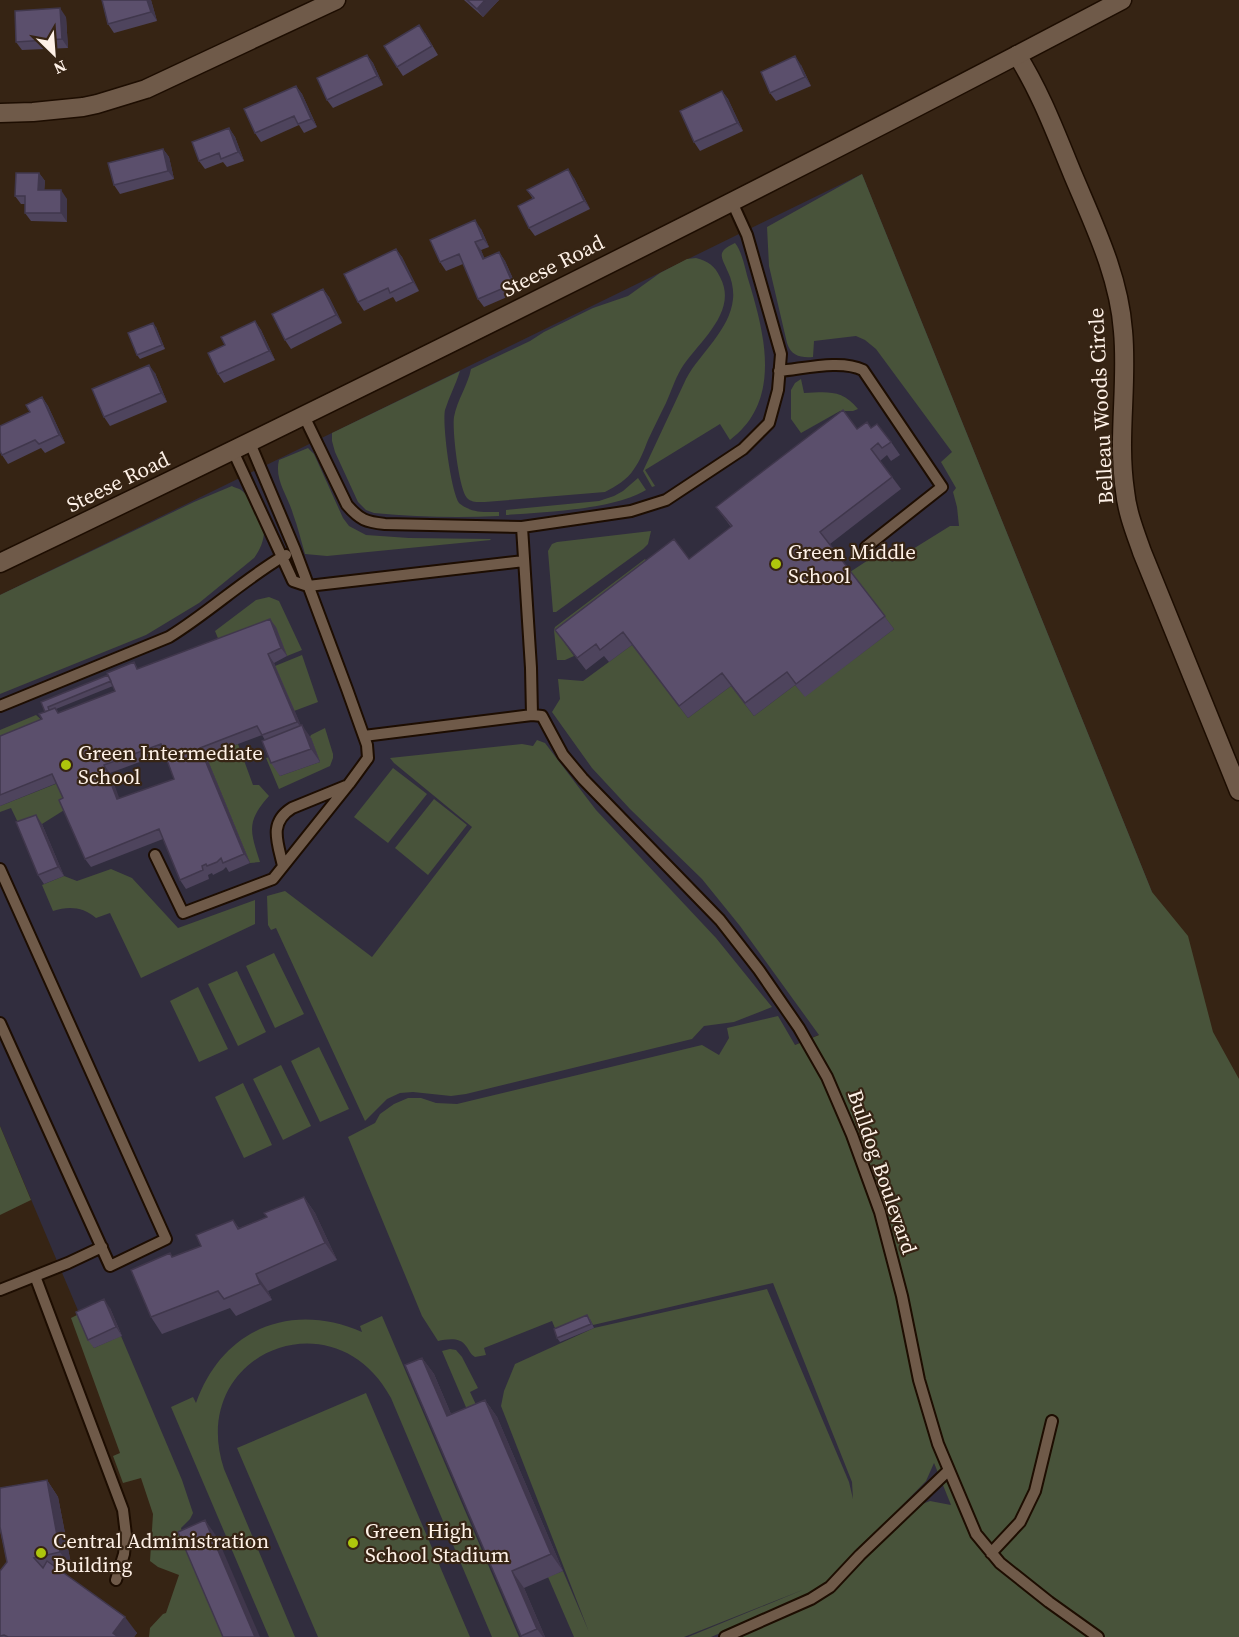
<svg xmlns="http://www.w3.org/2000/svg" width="1239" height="1637" viewBox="0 0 1239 1637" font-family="'Source Serif 4',serif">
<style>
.education{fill:#312d3e}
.green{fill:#48533a}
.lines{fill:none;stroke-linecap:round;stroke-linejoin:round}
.lane-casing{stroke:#1d0d01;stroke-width:14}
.street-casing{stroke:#1d0d01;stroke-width:21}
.secondary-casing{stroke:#1d0d01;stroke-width:21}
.lane{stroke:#6f5a49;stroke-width:10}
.street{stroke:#6f5a49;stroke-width:18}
.secondary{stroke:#6f5a49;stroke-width:18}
.wall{fill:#4e445d;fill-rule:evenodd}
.shaded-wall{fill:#40374c}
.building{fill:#5b4f6c;stroke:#40374c;stroke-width:1.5;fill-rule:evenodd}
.poi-dot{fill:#aec60c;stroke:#362414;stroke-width:2}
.labels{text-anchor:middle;stroke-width:4.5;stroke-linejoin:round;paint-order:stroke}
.street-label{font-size:21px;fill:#fef1e7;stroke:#362414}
.poi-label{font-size:21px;fill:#fef1e7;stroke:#362414;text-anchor:start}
</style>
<rect width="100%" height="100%" fill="#362414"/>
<!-- education -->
<path class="education" d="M862 174 1152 892 795 1045 919 1426 953 1509 930 1637H216L0 1126V595Z"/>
<!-- green -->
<path class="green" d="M862 174 1152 892 1188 936 1213 1032 1239 1079V1637H737L808 1606 838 1586 881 1542 922 1504 930 1501 951 1505 934 1463 926 1481 824 1585 791 1603 711 1637H688L805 1589 684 1637H574L548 1577 563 1571 589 1632 501 1406 504 1391 515 1364 594 1328 767 1289 849 1482 853 1499 852 1482 773 1283 593 1325 590 1319 557 1333 552 1321 484 1348 486 1355 475 1357C470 1354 470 1351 466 1346 460 1337 448 1339 438 1341L422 1316 348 1137 375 1123 380 1114 394 1104 408 1098H421L436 1103 457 1104 702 1045 719 1055 729 1038 727 1028 778 1016 795 1045 819 1035 740 926 702 879 630 809 592 768 552 712 560 699 558 679 583 681 632 645 688 718 731 686 754 716 795 685 805 696 894 629 850 572 882 551 892 562 950 526H959L957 507 953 492 956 488 941 462 952 452 876 349 865 340 856 336 814 341 813 357C801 358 791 356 787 343L769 266 767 227Z
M735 243C743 253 745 270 749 282 765 335 782 401 730 440L720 424 645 470 655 486 652 487 643 471 686 379C700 353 730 330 733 299 734 291 732 280 728 272 721 256 716 252 735 243Z
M696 258C708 261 715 266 720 277 739 312 698 342 681 369 675 379 671 392 666 403 660 415 654 427 648 440 644 450 640 461 634 469 627 480 616 486 605 492L485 502C479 502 472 503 467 498 459 490 452 430 454 417 457 400 468 385 471 369L530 341 544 332 593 308 628 296 660 273 687 259Z
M460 371C456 384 449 397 445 410 442 424 451 492 459 503 460 504 466 508 467 508 476 513 489 512 499 512V516C457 518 416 517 374 513L366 510 358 502 335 452 332 441V433Z
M801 379 804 393C827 392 842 389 858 409L853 411H840L801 433 791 419V390L795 383Z
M308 448 314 454 343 518 349 526 366 535 409 538 490 539 491 540 327 556 305 554C301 541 298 527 293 514 288 496 274 480 279 460Z
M638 478 646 490C612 510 545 512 506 515V510L599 501 614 496 623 491Z
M232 486C233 487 240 489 241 490 249 495 263 521 264 531 264 541 260 550 254 558L199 603 146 635 0 694V595L194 502Z
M651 531 648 544 643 549 556 612H553L548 551 552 544 557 542Z
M645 559 656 573 564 642 574 656 565 660H557L554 630 555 627Z
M269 597 279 601 302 650 287 656 276 628 222 648 215 631 256 600Z
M302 655 318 702 294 711 275 666Z
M36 715 45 723 0 747V730Z
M325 728 333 754V758L330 766 279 789 266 758 272 756 280 776 320 762 311 738 309 739 311 735Z
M537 740 545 743 596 810 716 938 772 1007 734 1022 704 1026 692 1039 466 1094 451 1096 413 1092 400 1093 387 1099 365 1121 276 928 271 930 268 925 267 896 285 891 372 957 472 827 394 763 390 758 522 744 533 746Z
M238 744 253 785H259L269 796C246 822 250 831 260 862L250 863 206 756Z
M393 768 427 794 388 843 354 817Z
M58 783 69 807 42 824 22 831 11 808 0 812V806Z
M434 799 467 825 428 875 395 848Z
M111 869 132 878 178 928 255 900V924L141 978 110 913 96 918C83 907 69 906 53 911L42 885 64 876 77 881Z
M274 953 304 1014 275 1028 246 966Z
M237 971 266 1032 238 1046 208 984Z
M198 987 228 1049 199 1062 170 1001Z
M319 1047 349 1109 320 1122 291 1061Z
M281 1065 311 1126 283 1140 253 1079Z
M243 1083 272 1145 244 1158 215 1097Z
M0 1126 31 1200 0 1215Z
M79 1314 94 1348 121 1336 182 1480 193 1513 190 1519 181 1528 186 1548 223 1637H149L150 1628 163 1614 166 1613 179 1575 158 1567 150 1561 153 1514 141 1478 123 1483 113 1456 120 1453 71 1318Z
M382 1316 519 1637H492L391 1398C334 1292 186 1354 224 1469L295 1637H269L171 1407 193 1397 196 1403C222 1329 291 1301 362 1332L360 1326Z
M450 1349 456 1350 462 1357 478 1388 470 1392 479 1411 490 1407 495 1417 474 1426 442 1351Z
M366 1393 470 1637H318L237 1448Z"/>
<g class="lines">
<!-- lane casing -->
<g class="lane-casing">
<path id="lane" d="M779 371C803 369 841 359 863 370L942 487 866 547
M304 416 347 505C360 520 366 522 385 524L522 527 631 511 666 500 743 449 769 423 778 390 781 354 747 235 732 202
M522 527 531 668 532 715 542 716 563 755 583 779 720 920 759 970 799 1028 827 1077 852 1135 880 1212 902 1296 919 1380 938 1444 976 1534 1000 1563 1049 1602 1098 1637
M286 555 282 557 293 581 308 586 524 561
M0 706 169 637C208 613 242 581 282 557L233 451
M364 736 532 715
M155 855 183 913 273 879 349 784 368 758 367 745 347 689 295 550 250 443
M283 866C278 843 268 823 292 808L346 786
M0 869 166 1239 110 1266 0 1023
M35 1276 123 1510 126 1535 124 1554 116 1580
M0 1290 68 1263 102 1247
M991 1553 1020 1522 1035 1491 1052 1421
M725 1637 811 1599 830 1587 860 1555 949 1470"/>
</g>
<!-- street casing -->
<g class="street-casing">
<path id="street" d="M1017 55C1041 93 1056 134 1073 175 1094 225 1119 276 1123 331 1128 384 1117 438 1125 491 1127 512 1135 532 1142 552L1239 791
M0 113 33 112 83 107 97 104 146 89 336 0"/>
</g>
<!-- secondary casing -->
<g class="secondary-casing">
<path id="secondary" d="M0 563C377 382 752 195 1122 0"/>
</g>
<!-- lane -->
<use href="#lane" class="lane"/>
<!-- street -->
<use href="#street" class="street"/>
<!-- secondary -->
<use href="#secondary" class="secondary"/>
</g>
<!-- wall -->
<path class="wall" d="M102 0H151L157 21 114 33 108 24Z
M464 0H499L483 17Z
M66 17 68 48 22 50 16 42Z
M425 33 438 55 403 76 397 67Z
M367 55 373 63 383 85 333 108 327 100Z
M801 65 811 86 776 101 770 93Z
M296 86 302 94 317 127 304 133 299 125 261 142 255 133Z
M722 91 728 99 743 131 700 151 694 142Z
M229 128 235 137 244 161 227 167 223 162 205 169 199 161Z
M163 149 169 157 174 179 120 194 114 185Z
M39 173 45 181 44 190 67 199V222L31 221 25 213V204H21L15 196Z
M574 178 590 209 535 236 529 228 533 199 527 190Z
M481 229 489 247 481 250 484 258 499 252 505 261 519 292 484 307 478 299 463 264 446 271 440 262Z
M396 249 402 257 419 291 396 302 393 297 364 311 358 302Z
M323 289 329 297 342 323 291 349 285 340Z
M255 321 261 330 275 360 224 383 218 374 225 345Z
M156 327 165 349 140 359 137 355Z
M155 373 167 402 110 426 104 417Z
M42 397 48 406 65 443 45 453 41 448 8 464 2 455 30 412Z
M871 428 891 442 900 455 891 461 887 455 880 461 901 489 830 544 894 629 805 697 795 685 754 716 731 686 688 718 632 645 609 662 604 656 586 670 555 630 689 559 731 527 716 507 857 429Z
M276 627 287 656 274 663 301 726 311 738 320 762 280 776 271 763 265 740 262 735 206 756 250 863 229 872 226 867 223 870 213 875 212 873 208 875 209 879 186 889 180 880 163 839 91 867 85 859 63 798 57 783 0 806V736L42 719 45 712 41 702 108 675 134 662 138 669ZM113 686 115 691 59 713 56 709ZM164 753 174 779 119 799 110 773Z
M42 824 64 876 44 884 38 875Z
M304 1197 315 1213 337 1260 268 1291 272 1300 236 1316 230 1308 162 1334 151 1317 172 1257 201 1246 233 1220 239 1228 267 1217Z
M110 1308 122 1336 94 1348 88 1340Z
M587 1315 590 1319 594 1328 560 1342 557 1338Z
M422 1358 434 1374 451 1414 485 1400 497 1417 563 1571 524 1588 545 1637H522L521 1636Z
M47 1480 58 1497 72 1569 61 1571 137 1633 134 1637H0V1571L7 1562 0 1530V1488Z"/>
<!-- shaded-wall -->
<path class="shaded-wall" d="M147 0H151L157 21 151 12Z
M485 0H499L483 17 477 9Z
M60 8 66 17 68 48 62 39Z
M367 55 373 63 383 85 377 76Z
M795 56 801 65 811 86 805 77Z
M296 86 302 94 317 127 311 119Z
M722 91 728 99 743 131 737 123Z
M229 128 235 137 244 161 238 152Z
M163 149 169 157 174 179 168 171Z
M568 169 574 178 590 209 584 201Z
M39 173 45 181 44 198 38 190Z
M61 190 67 199V222L61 213Z
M475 220 481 229 489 247 483 239Z
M475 242 481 250 489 268 483 259Z
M396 249 402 257 419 291 413 282Z
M499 252 505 261 519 292 513 284Z
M323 289 329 297 342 323 336 315Z
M255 321 261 330 275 360 269 351Z
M153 323 156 327 165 349 162 345Z
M149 365 155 373 167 402 161 393Z
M42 397 48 406 65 443 59 435Z
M270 619 276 627 287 656 281 648Z
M268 654 274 663 303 730 297 722Z
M302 725 311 738 320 762 311 749Z
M200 748 206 756 250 863 244 854Z
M104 765 110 773 123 808 117 799Z
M36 815 42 824 64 876 58 867Z
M304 1197 315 1213 337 1260 325 1243Z
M256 1274 268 1291 272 1300 260 1284Z
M104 1299 110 1308 122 1336 116 1327Z
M422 1358 434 1374 459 1433 447 1416Z
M485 1400 497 1417 563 1571 551 1554Z
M47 1480 58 1497 72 1569 60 1552Z
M205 1520 217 1537 260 1637H255Z
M512 1571 524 1588 545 1637H543L537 1629Z
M125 1617 137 1633 134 1637H116L113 1633Z"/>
<!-- building -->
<path class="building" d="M102 0H147L151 12 108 24Z
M467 0H485L477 9Z
M60 8 62 39 16 42 15 11Z
M419 25 432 46 397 67 384 46Z
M367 55 377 76 327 100 317 78Z
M795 56 805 77 770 93 761 72Z
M296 86 311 119 298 124 294 116 255 133 244 109Z
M722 91 737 123 694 142 680 111Z
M229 128 238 152 221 159 219 153 199 161 192 142Z
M163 149 168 171 114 185 108 163Z
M568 169 584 201 529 228 518 206 534 198 527 190Z
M16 173H39L38 190H61V213H25V196H15Z
M475 220 483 239 475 242 483 259 499 252 513 284 478 299 459 254 440 262 430 240Z
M396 249 413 282 390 293 388 288 358 302 344 274Z
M323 289 336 315 285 340 272 314Z
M255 321 269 351 218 374 208 353 225 345 221 337Z
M153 323 162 345 137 355 128 333Z
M149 365 161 393 104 417 92 389Z
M42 397 59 435 39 444 35 440 2 455 0 451V426L30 412 26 405Z
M843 410 857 429 867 422 871 428 877 424 891 442 882 448 878 443 871 449 892 477 820 532 885 616 796 684 787 672 745 703 722 673 679 706 623 632 600 650 596 644 577 658 555 630 674 539 689 559 732 526 716 507Z
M270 619 281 648 268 654 297 722 262 735 257 726 200 748 244 854 223 863 221 858 217 862 207 866 206 864 202 866 203 870 180 880 159 829 85 859 59 800 63 798 52 774 0 795V736L42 719 39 714 55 708 58 713 115 691 107 673 134 662 137 669ZM161 744 174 779 117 799 104 765Z
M108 675 111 681 48 707 49 710 45 712 41 702Z
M302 725 311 749 271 763 262 741Z
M36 815 58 867 38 875 16 822Z
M304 1197 325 1243 256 1274 260 1284 224 1299 218 1291 151 1317 131 1270 170 1253 172 1257 201 1246 196 1235 233 1220 238 1229 267 1217 264 1213Z
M104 1299 116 1327 88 1340 76 1312Z
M587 1315 591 1324 557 1338 554 1329Z
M422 1358 447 1416 485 1400 551 1554 512 1571 537 1629 521 1636 405 1365Z
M47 1480 60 1552 34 1558 43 1568 47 1561 125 1617 113 1633 118 1637H8L4 1635 0 1636V1571L7 1562 0 1527V1488Z
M205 1520 255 1637H223L178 1532Z"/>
<!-- markers -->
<g class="poi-dot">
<circle cx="776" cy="564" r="6"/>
<circle cx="66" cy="765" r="6"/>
<circle cx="353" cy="1543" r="6"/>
<circle cx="41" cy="1553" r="6"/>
</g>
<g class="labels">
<!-- street labels -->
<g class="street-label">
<text transform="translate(553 266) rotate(-27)" y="7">Steese Road</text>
<text transform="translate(1101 406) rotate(-93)" y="7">Belleau Woods Circle</text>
<text transform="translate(118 482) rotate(-26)" y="7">Steese Road</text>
<text transform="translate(882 1172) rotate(71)" y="7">Bulldog Boulevard</text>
</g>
<!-- poi labels -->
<g class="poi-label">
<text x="788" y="559">Green Middle<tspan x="788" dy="24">School</tspan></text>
<text x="78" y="760">Green Intermediate<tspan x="78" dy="24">School</tspan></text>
<text x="365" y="1538">Green High<tspan x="365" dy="24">School Stadium</tspan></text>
<text x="53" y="1548">Central Administration<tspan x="53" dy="24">Building</tspan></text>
</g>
</g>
<!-- north arrow -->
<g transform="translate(54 54) rotate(155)" stroke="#362414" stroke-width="4.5" paint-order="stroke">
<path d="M0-4.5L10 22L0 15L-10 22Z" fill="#fef1e7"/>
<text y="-9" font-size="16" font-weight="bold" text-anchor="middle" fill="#fef1e7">N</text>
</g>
</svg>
